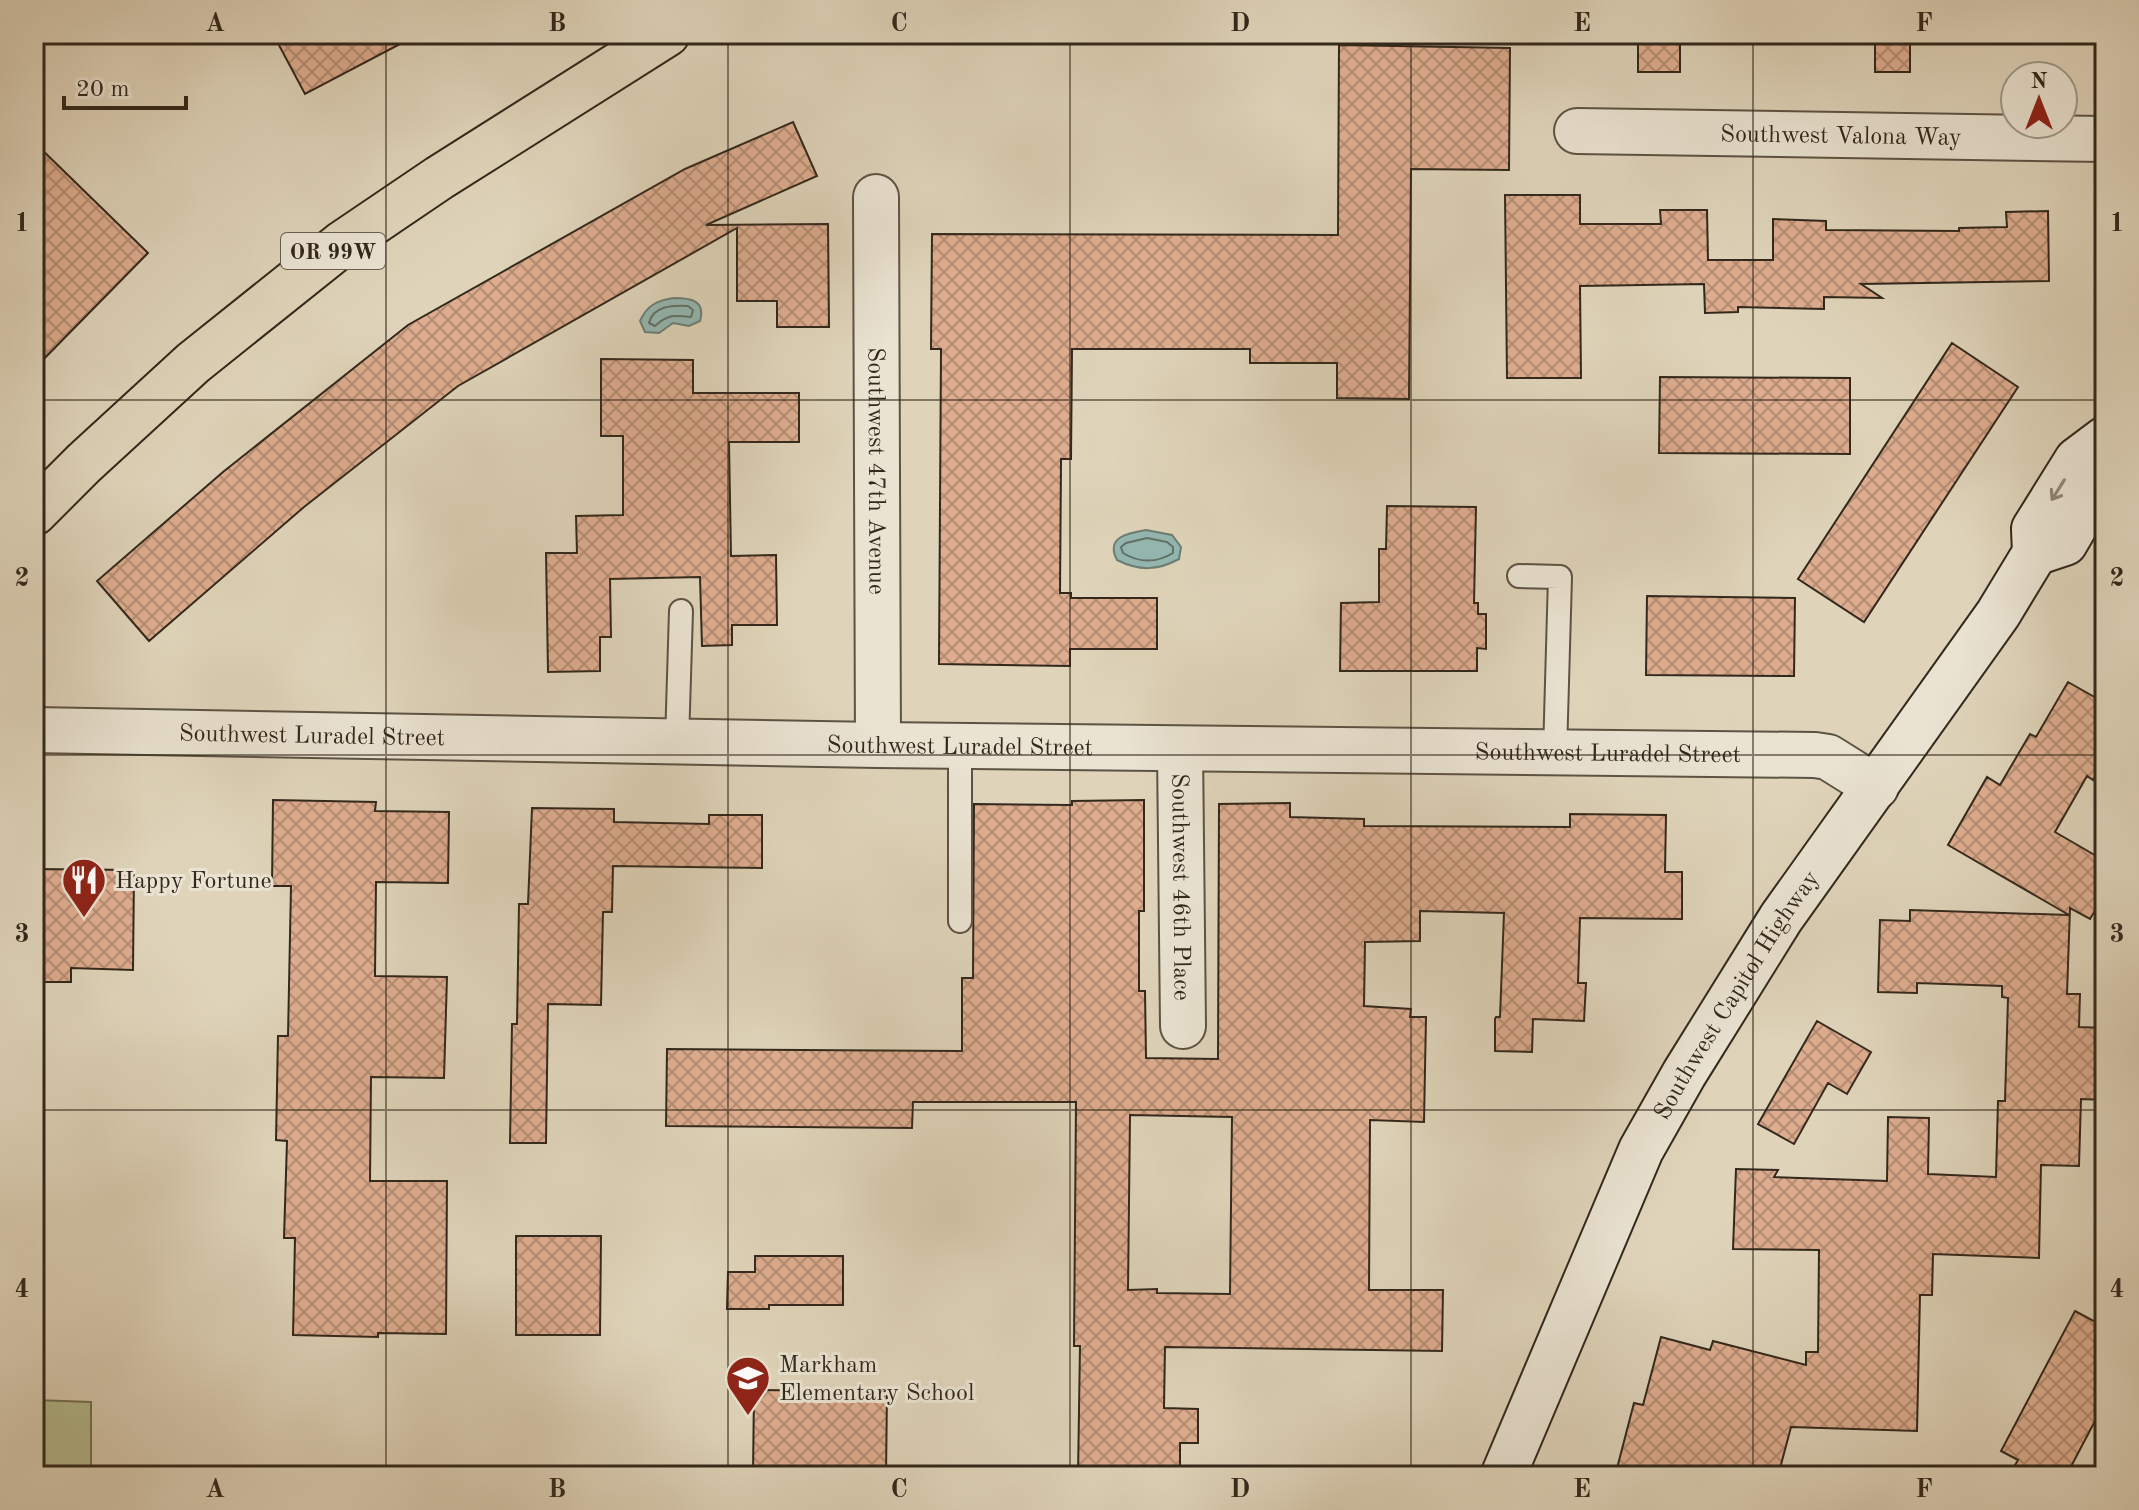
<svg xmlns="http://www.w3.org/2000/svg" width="2139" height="1510" viewBox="0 0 2139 1510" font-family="'Old Standard TT',serif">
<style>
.garden{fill:#b5bc8d;stroke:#747254;stroke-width:2}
.water{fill:#93b8b2;stroke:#6c7e76;stroke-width:2}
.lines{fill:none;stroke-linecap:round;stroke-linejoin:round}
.shore{stroke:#627067;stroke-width:2}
.building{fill:url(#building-cross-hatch);stroke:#32281c;stroke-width:2;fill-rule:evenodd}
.lane-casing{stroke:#5d5344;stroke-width:26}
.street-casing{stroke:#5d5344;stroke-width:48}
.secondary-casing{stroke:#32281c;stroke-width:48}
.primary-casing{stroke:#32281c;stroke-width:48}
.lane{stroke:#eae3d2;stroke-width:22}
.street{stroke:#eae3d2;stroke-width:44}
.secondary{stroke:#eae3d2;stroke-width:44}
.primary{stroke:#dfd4ba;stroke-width:44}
.oneway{stroke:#8e8677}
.grid{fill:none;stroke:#32281c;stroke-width:2;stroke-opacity:0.55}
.labels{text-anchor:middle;stroke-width:6;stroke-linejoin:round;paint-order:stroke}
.shield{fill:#eae3d2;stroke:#696053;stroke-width:2}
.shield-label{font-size:22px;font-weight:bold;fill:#32281c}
.street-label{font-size:24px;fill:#32281c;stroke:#eae3d2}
.poi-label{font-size:24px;fill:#32281c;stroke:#eae3d2;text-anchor:start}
.neatline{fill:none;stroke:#32281c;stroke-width:3}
.grid-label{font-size:26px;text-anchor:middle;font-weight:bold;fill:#32281c}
</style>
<defs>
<pattern id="building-cross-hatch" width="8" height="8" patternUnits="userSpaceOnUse" patternTransform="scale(2)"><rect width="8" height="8" fill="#dead8f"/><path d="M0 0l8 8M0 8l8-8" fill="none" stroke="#b58d74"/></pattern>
</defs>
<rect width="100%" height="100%" fill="#dfd4ba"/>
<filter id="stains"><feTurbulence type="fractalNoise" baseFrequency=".0025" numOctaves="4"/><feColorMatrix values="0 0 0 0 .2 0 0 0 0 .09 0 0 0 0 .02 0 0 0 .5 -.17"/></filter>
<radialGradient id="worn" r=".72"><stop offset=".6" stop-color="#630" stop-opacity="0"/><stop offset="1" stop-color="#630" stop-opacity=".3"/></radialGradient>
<!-- garden -->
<path class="garden" d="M34 1400 91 1402V1476H34Z"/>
<!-- water -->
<path class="water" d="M674 298C690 298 706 300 700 321L689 326 673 323 659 333 645 332 640 321C647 305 658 300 674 298Z
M1146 530 1172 535 1181 547 1179 559C1157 571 1139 571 1117 560 1105 537 1128 533 1146 530Z"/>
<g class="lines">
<!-- shore -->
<path class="shore" d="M688 306 693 310 691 317C675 315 668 314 655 326L649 323C653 306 672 305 688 306Z
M1147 538 1167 542 1173 547V553C1157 563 1139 563 1123 553L1121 547 1126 543Z"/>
</g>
<!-- building -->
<path class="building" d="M273 34H419L305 94Z
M1638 34H1680V72H1638Z
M1875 34H1910V72H1875Z
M1339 45 1510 48 1509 170 1411 169 1409 399 1337 398V363H1250V349H1072L1071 459H1061L1060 593H1071V598H1157V649H1070V666L939 664 941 349H931L932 234 1338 235Z
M793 122 817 176 706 225 828 224 829 327H777V301H737V228L458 386 304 507 149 641 97 581 223 472 408 325 685 169Z
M34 142 148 253 34 369Z
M1505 195H1580V224H1661L1660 210H1707L1708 260H1773V219L1826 221V230L1959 231V228L2007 227 2006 212 2048 211 2049 281 1861 284 1882 298 1824 297V309L1738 307V312L1705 313 1704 284 1580 286 1581 378H1507Z
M1952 343 2018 387 1864 622 1798 579Z
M601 359 693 360V393H799V442H729L731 556 776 555 777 625H732V645L702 646 700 577 610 579 611 637H600V671L548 672 546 553H577L576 516 623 515V436H601Z
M1660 377 1850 378V454L1659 453Z
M1387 506 1476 507 1474 603H1478V614H1486V649L1477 648V671H1340L1341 603 1379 602V549H1386Z
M1647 596 1795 598 1794 676 1646 675Z
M2068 682 2105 703V759L2093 780 2087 776 2055 832 2105 861V894L2090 919 2070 908 2067 994H2080L2079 1027 2105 1028V1100L2081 1099 2079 1166 2041 1165 2039 1258 1933 1254 1932 1295H1920L1917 1431 1791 1427 1778 1476H1615L1634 1403 1643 1405 1661 1337 1710 1350 1713 1341 1806 1365V1352H1818L1819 1250 1733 1249 1736 1169 1778 1170 1774 1177 1887 1181 1888 1117 1929 1118 1928 1174 1996 1177 1998 1101H2005L2008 998 2002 997V986L1917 983V993L1878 992 1880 920 1910 921V910L2069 915 1948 845 1987 777 2000 785 2030 734 2036 737Z
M273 800 376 802 375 811 449 812 448 883 376 882 375 976 447 977 444 1078 371 1077 370 1181H447L446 1334 378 1333V1337L293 1335 295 1238H284L287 1141 276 1140 278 1036H288L291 886H272Z
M1144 800V911H1139V991H1145L1146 1058 1218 1059 1219 804 1290 803V817L1364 819V826L1570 827V814L1666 815 1665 872H1682V919L1580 918 1578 983H1586L1584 1021 1533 1019 1532 1052 1495 1051V1019L1496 1017H1500L1504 913 1420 911V941L1365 942 1364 1006 1411 1009 1410 1017H1426L1424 1122 1370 1120 1369 1290H1443L1442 1351 1165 1347 1164 1408 1198 1409V1443H1180V1476H1078L1080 1346H1074L1076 1102H913L912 1128 666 1126 667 1049 962 1051V978H973L974 804 1072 805V801ZM1130 1115 1232 1117 1230 1294 1157 1293V1289L1128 1290Z
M532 808 614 809V822L709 824V815H762V868L613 866 612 912H603L601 1005 548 1004 546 1143H510L512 1024H517L519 904H528Z
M34 869 134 870 133 970 71 968V982H34Z
M1817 1021 1871 1052 1847 1094 1828 1083 1794 1144 1758 1124Z
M516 1236H601L600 1335H516Z
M755 1256H843V1305H769V1309H727L728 1272H755Z
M2075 1311 2105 1327V1402L2066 1476H2009L2018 1460 2001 1451Z
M754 1390 887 1392 886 1476H753Z"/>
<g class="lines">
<!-- lane casing -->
<g class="lane-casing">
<path id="lane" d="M1519 576 1560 577 1555 753
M677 742 681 611
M960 746V921"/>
</g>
<!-- street casing -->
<g class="street-casing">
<g id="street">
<path id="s1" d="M1577 131 2105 139"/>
<path id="s2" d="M876 197 878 745"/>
<path id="s3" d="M34 730 878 745 1815 755 1828 757 1876 787"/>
<path id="s4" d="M1180 749 1183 1026"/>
</g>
</g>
<!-- secondary casing -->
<g class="secondary-casing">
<g id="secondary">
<path d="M2035 553 2065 543 2104 476 2105 467"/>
<path id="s5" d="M1503 1476 1641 1150 1684 1074 1781 918 1998 614 2035 553 2034 529 2077 460 2105 439"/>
</g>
</g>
<!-- primary casing -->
<g class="primary-casing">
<path id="primary" d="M34 513 84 463 193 363 343 243 439 178 667 34"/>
</g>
<!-- lane -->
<use href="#lane" class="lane"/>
<!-- street -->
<use href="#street" class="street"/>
<!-- secondary -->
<use href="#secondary" class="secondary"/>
<!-- primary -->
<use href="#primary" class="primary"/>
</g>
<!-- one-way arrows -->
<defs><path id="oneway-shaft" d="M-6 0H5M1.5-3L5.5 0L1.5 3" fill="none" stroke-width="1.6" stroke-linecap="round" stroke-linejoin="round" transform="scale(2)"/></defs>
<use class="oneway" href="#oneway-shaft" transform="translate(2058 490) rotate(122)"/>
<!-- grid -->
<path class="grid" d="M386 34V1476M728 34V1476M1070 34V1476M1411 34V1476M1753 34V1476M34 400H2105M34 755H2105M34 1110H2105"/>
<!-- icons -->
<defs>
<g id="restaurant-pin" transform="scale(2.3)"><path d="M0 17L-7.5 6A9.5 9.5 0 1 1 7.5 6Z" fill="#8f2418" stroke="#eae3d2"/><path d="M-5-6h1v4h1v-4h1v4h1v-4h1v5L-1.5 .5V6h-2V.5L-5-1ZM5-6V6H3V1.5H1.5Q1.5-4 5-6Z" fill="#fff"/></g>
<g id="school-pin" transform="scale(2.3)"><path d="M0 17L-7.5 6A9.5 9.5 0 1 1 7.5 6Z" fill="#8f2418" stroke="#eae3d2"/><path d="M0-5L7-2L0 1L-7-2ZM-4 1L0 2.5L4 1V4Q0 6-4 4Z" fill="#fff"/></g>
</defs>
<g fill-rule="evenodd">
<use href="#restaurant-pin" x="84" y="880"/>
<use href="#school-pin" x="748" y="1378"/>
</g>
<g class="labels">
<!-- shield labels -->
<rect class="shield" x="281" y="233" width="104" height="36" rx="6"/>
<g class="shield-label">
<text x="333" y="259">OR 99W</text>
</g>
<!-- street labels -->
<g class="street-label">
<text dy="8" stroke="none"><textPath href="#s1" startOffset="264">Southwest Valona Way</textPath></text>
<text dy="8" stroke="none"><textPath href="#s2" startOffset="274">Southwest 47th Avenue</textPath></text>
<text dy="8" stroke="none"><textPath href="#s3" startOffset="278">Southwest Luradel Street</textPath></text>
<text dy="8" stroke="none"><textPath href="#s3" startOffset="926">Southwest Luradel Street</textPath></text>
<text dy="8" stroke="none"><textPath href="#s3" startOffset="1574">Southwest Luradel Street</textPath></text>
<text dy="8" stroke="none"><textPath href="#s4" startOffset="138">Southwest 46th Place</textPath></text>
<text dy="8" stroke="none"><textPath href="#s5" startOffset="536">Southwest Capitol Highway</textPath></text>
</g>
<!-- poi labels -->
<g class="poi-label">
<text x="115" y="888">Happy Fortune</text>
<text x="779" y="1372">Markham<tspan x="779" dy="28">Elementary School</tspan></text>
</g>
</g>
<!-- margin -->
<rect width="2139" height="1510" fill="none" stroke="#dfd4ba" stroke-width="88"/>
<!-- north arrow -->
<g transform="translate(2039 100)"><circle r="38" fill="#eae3d2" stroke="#a09889" stroke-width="2"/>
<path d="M0-6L14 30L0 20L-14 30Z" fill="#8f2418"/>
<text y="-12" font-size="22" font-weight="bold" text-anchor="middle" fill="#32281c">N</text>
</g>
<!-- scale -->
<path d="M64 96v12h122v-12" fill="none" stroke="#32281c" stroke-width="4"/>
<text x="76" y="96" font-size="24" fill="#32281c" stroke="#eae3d2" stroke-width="6" paint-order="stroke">20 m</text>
<rect x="44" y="44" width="2051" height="1422" class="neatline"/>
<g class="grid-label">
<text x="215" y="31">A</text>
<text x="557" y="31">B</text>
<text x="899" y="31">C</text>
<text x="1240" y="31">D</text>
<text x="1582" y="31">E</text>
<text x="1924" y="31">F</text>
<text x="22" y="231">1</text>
<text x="2117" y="231">1</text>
<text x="22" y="586">2</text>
<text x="2117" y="586">2</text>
<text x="22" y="942">3</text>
<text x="2117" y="942">3</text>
<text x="22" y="1297">4</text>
<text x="2117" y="1297">4</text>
<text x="215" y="1497">A</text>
<text x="557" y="1497">B</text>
<text x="899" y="1497">C</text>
<text x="1240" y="1497">D</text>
<text x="1582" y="1497">E</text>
<text x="1924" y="1497">F</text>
</g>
<rect width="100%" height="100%" filter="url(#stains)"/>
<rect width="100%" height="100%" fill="url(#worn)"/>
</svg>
